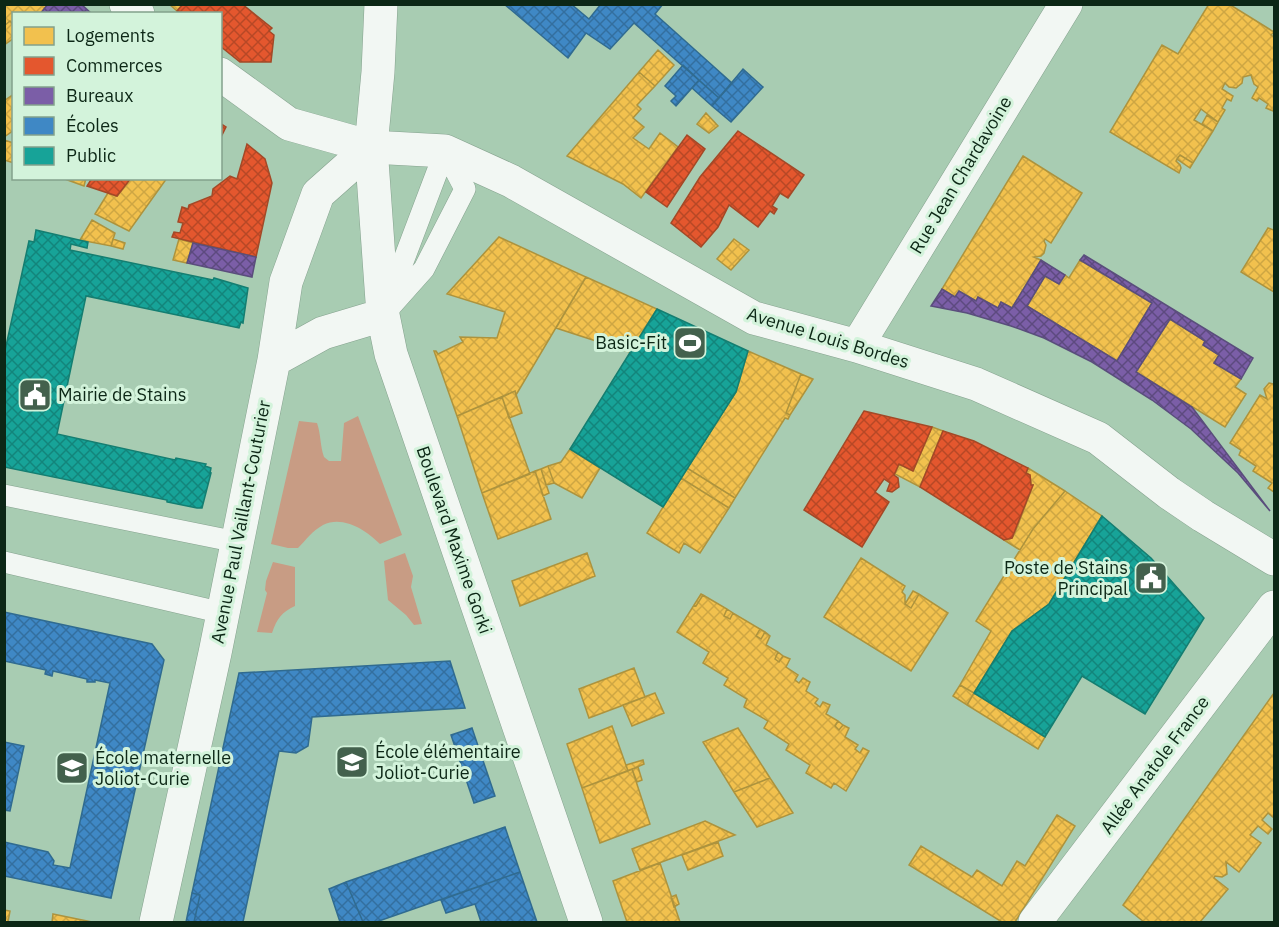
<svg xmlns="http://www.w3.org/2000/svg" width="1279" height="927" viewBox="0 0 1279 927" font-family="'IBM Plex Sans',sans-serif">
<style>
.grass{fill:#c89c84}
.homes{fill:url(#homes-cross-hatch);stroke:#ad933d;stroke-width:1.5}
.shops{fill:url(#shops-cross-hatch);stroke:#a34927;stroke-width:1.5}
.offices{fill:url(#offices-cross-hatch);stroke:#5a4e7c;stroke-width:1.5}
.schools{fill:url(#schools-cross-hatch);stroke:#306b90;stroke-width:1.5}
.public{fill:url(#public-cross-hatch);stroke:#147e71;stroke-width:1.5}
.lines{fill:none;stroke-linecap:round;stroke-linejoin:round}
.lane-casing{stroke:#85a28e;stroke-width:22}
.street-casing{stroke:#85a28e;stroke-width:34}
.secondary-casing{stroke:#85a28e;stroke-width:34}
.lane{stroke:#f2f7f3;stroke-width:21}
.street{stroke:#f2f7f3;stroke-width:33}
.secondary{stroke:#f2f7f3;stroke-width:33}
.labels{text-anchor:middle;stroke-width:6;stroke-linejoin:round;paint-order:stroke}
.street-label{font-size:18px;fill:#0c2716;stroke:#d3f3db}
.poi-label{font-size:18px;fill:#0c2716;stroke:#d3f3db;text-anchor:start}
</style>
<defs>
<pattern id="homes-cross-hatch" width="8" height="8" patternUnits="userSpaceOnUse" patternTransform="scale(1.5)"><rect width="8" height="8" fill="#f2c14e"/><path d="M0 0l8 8M0 8l8-8" fill="none" stroke="#cea643"/></pattern>
<pattern id="shops-cross-hatch" width="8" height="8" patternUnits="userSpaceOnUse" patternTransform="scale(1.5)"><rect width="8" height="8" fill="#e4572e"/><path d="M0 0l8 8M0 8l8-8" fill="none" stroke="#b74826"/></pattern>
<pattern id="offices-cross-hatch" width="8" height="8" patternUnits="userSpaceOnUse" patternTransform="scale(1.5)"><rect width="8" height="8" fill="#7b5ea7"/><path d="M0 0l8 8M0 8l8-8" fill="none" stroke="#5d4a7f"/></pattern>
<pattern id="schools-cross-hatch" width="8" height="8" patternUnits="userSpaceOnUse" patternTransform="scale(1.5)"><rect width="8" height="8" fill="#3f88c5"/><path d="M0 0l8 8M0 8l8-8" fill="none" stroke="#336f9f"/></pattern>
<pattern id="public-cross-hatch" width="8" height="8" patternUnits="userSpaceOnUse" patternTransform="scale(1.5)"><rect width="8" height="8" fill="#17a398"/><path d="M0 0l8 8M0 8l8-8" fill="none" stroke="#13857b"/></pattern>
</defs>
<rect width="100%" height="100%" fill="#a8ccb2"/>
<!-- grass -->
<path class="grass" d="M358 416 402 535 380 544C366 530 343 515 323 525 312 531 306 540 298 548H288L271 544 299 421 317 423C321 434 320 446 324 457L329 461H341L344 423Z
M405 553 413 576 411 587 422 624 414 625 406 615 388 600 384 561Z
M273 562 295 567V606C282 612 277 618 272 633L257 632 267 593 265 590 266 581Z"/>
<!-- homes -->
<path class="homes" d="M4 4H48L40 14H14V25L10 21 4 26Z
M169 4H183L177 11Z
M1209 4H1229L1274 32 1271 35 1274 37V108L1273 111 1266 108 1268 104 1259 98 1257 101 1252 98 1258 87 1254 84 1251 75 1243 77 1242 83 1236 88 1229 87 1225 83 1222 89 1233 96 1231 101 1227 99 1222 108 1225 110 1218 122 1201 109 1194 120 1213 131 1193 163 1180 155 1177 159 1176 161 1180 165 1181 168 1179 173 1110 132 1162 45 1178 54Z
M10 21 14 25V38L4 45V26Z
M658 50 674 65 655 86 639 72Z
M639 72 655 86 637 105 641 109 633 118 644 127 633 138 649 149 660 133 678 147 641 198 623 184 567 156Z
M14 94V130L4 137V101Z
M706 113 718 126 709 133 697 124Z
M1207 115 1218 122 1213 131 1202 124Z
M4 140 14 143V163L4 160Z
M1180 155 1193 163 1190 168 1177 159Z
M1023 156 1082 193 1051 243 1045 239 1044 241 1046 245 1044 253 1041 256 1034 257 1041 260 1012 308 1001 302 998 308 978 297 976 301 959 291 955 297 942 289Z
M62 178H86L84 186Z
M131 178H167L129 231 95 214 108 193 117 196Z
M92 220 115 233 111 246 80 240Z
M1268 228 1274 230V292L1241 272Z
M499 237 586 277 516 395 515 391 457 416 434 351H436L438 354 463 342 460 337 497 338 505 312 447 294Z
M113 239 125 243 123 249 111 246Z
M179 239 193 243 187 263 173 260Z
M734 239 749 250 731 270 717 259Z
M1080 260 1152 303 1117 361 1027 306 1045 276 1059 284 1065 275 1069 278Z
M586 277 657 309 630 352 556 328Z
M1170 319 1205 341 1203 345 1219 355 1214 363 1241 379 1235 387 1246 394 1225 427 1136 372Z
M748 351 801 374 786 413 790 415 788 419 785 418 735 498 687 468 736 392Z
M801 374 813 379 790 415 786 413Z
M1269 383 1274 384V492L1268 488 1272 483 1253 471 1256 466 1239 455 1241 450 1230 443 1260 395 1267 399 1264 389Z
M515 391 522 413 509 418 502 397Z
M502 397 530 474 482 493 457 416Z
M932 427 943 431 920 487 895 474 899 464 913 471Z
M570 449 600 468 582 498 554 483 548 466 561 462Z
M548 466 554 483 546 485 541 469Z
M687 468 735 498 729 508 681 478Z
M1028 468 1065 491 1033 529 1020 550 1004 540 1012 538 1015 533 1033 485H1031L1030 475 1026 473Z
M541 469 549 493 543 496 535 471Z
M535 471 551 519 498 539 482 493Z
M681 478 729 508 700 553 684 543 679 553 647 533Z
M1065 491 1102 516 1049 604 1012 631 974 693 960 685 991 631 976 621 1033 529Z
M587 553 595 576 520 606 512 581Z
M861 558 905 586 902 592 905 595V604L911 608 919 594 948 613 911 671 824 617Z
M913 591 919 594 911 608 905 604Z
M701 594 703 595 696 606 694 605Z
M703 595 727 609 724 616 730 619 733 613 760 629 756 636 761 639 765 632 770 636 766 645 778 652 775 659 779 662 783 656 790 659 786 667 798 675 795 680 799 683 803 678 810 682 806 691 818 699 815 703 820 707 823 702 830 705 826 714 838 721 835 726 839 730 843 725 849 728 845 737 858 745 855 749 860 753 863 748 869 751 846 791 834 783 831 788 806 773 810 765 786 750 789 744 764 728 768 721 744 707 747 699 724 685 728 678 703 663 709 652 677 632 694 605 696 606Z
M727 609 733 613 730 619 724 616Z
M760 629 765 632 761 639 756 636Z
M778 652 783 656 779 662 775 659Z
M634 668 645 697 589 718 579 689Z
M960 685 974 693 967 705 953 696Z
M655 693 664 713 632 726 623 705Z
M974 693 1045 737 1038 749 967 705Z
M1274 693V818L1268 813 1262 820 1272 829 1268 834 1258 826 1250 835 1261 843 1239 872 1226 862 1227 874 1222 877 1215 876 1214 878 1228 889 1200 922H1144L1123 905Z
M838 721 843 725 839 730 835 726Z
M612 726 628 771 582 788 567 744Z
M738 728 770 778 734 792 703 742Z
M643 760 644 764 628 771 626 765Z
M638 767 642 780 637 782 632 769Z
M632 769 650 824 600 843 582 788Z
M770 778 793 813 757 827 734 792Z
M1057 815 1075 826 1015 922H1002L909 865 921 846 972 877 977 870 1002 886 1017 861 1025 866Z
M705 821 735 835 640 870 632 849Z
M718 842 723 856 688 870 682 855Z
M660 863 680 922H627L613 881Z
M676 895 679 904 674 907 671 897Z
M4 910 10 911 8 922H4Z
M53 914 92 922H52Z"/>
<!-- shops -->
<path class="shops" d="M183 4H242L272 28 269 31 274 35 271 62H240L220 46V14H180L177 11Z
M220 123 226 127 220 139Z
M738 131 804 175 788 198 780 193 772 206 777 209 774 214 770 211 758 227 729 205 718 227 701 247 671 223 700 177Z
M687 135 705 149 667 207 646 192Z
M247 144 265 159 272 183 256 257 172 237 174 232 180 233 183 223 178 222 182 207 188 209 189 205 212 196 213 189 230 176 237 179Z
M92 178H131L117 196 87 186Z
M864 411 932 427 913 471 899 464 894 475 898 478 899 487 892 492 887 491 890 483 884 479 875 492 889 502 862 547 804 510Z
M943 431 974 441 1028 468 1026 473 1030 475 1031 485H1033L1012 538 1004 540 920 487Z"/>
<!-- offices -->
<path class="offices" d="M48 4H81L92 14H40Z
M193 243 256 257 252 277 187 263Z
M1084 255 1253 358 1241 379 1214 363 1219 355 1203 345 1205 341 1170 319 1136 372 1192 407 1270 511 1238 473 1191 429 1152 400 1092 362 1044 338 1011 326 967 313 931 306 942 289 955 297 959 291 976 301 978 297 998 308 1001 302 1012 308 1041 260 1065 275 1059 284 1045 276 1027 306 1117 361 1152 303 1080 260Z"/>
<!-- schools -->
<path class="schools" d="M504 4H571L589 19 601 4H663L655 14 732 83 719 98 634 23 610 49 586 33 568 58Z
M683 65 699 80 676 106 671 101 676 96 665 86Z
M743 69 763 87 731 122 712 106Z
M699 80 719 98 712 106 692 88Z
M4 612 152 644 164 660 111 898 4 876V842L48 852 54 861 53 865 70 868 110 683 95 680V682H87V679L53 671 52 676 45 674 46 670 4 661Z
M450 661 465 708 312 717 308 746 296 753 279 751 243 922H194L200 895 192 893 239 673Z
M472 728 495 796 474 803 451 735Z
M4 742 24 746 10 811 4 810Z
M505 827 520 872 376 922H363L346 882Z
M520 872 537 922H481L475 904 446 913 441 900Z
M346 882 363 922H340L329 889Z
M192 893 200 895 194 922H186Z"/>
<!-- public -->
<path class="public" d="M36 230 88 242 87 248 71 244 70 250 213 280 214 278 248 288 243 323 241 322 239 328 86 296 57 434 175 460 176 458 206 464 205 466 211 468 210 473H211L202 508H197L167 502V500L4 467V355L29 241 34 242Z
M657 309 748 351 736 392 663 507 570 449Z
M1102 516 1151 558 1204 618 1145 714 1082 676 1045 737 974 693 1012 631 1049 604Z"/>
<g class="lines">
<!-- lane casing -->
<g class="lane-casing">
<path id="lane" d="M387 304 445 151
M383 315 424 269 465 189 445 151
M4 495 237 542
M4 562 223 613"/>
</g>
<!-- street casing -->
<g class="street-casing">
<path id="street" d="M371 147 445 151 511 181 754 318 857 346 976 384 1098 438 1169 493 1203 516 1274 559
M857 346 1066 4
M1035 922 1274 607"/>
</g>
<!-- secondary casing -->
<g class="secondary-casing">
<path id="secondary" d="M126 4 138 14
M381 4 378 72 371 147 383 315 391 354 586 922
M220 74 289 124 371 147
M274 360 323 333 383 315
M156 922 215 653 274 360 286 282 318 194 371 147"/>
</g>
<!-- lane -->
<use href="#lane" class="lane"/>
<!-- street -->
<use href="#street" class="street"/>
<!-- secondary -->
<use href="#secondary" class="secondary"/>
</g>
<!-- icons -->
<defs>
<g id="stadium-square" transform="scale(1.725)"><rect x="-9" y="-9" width="18" height="18" rx="4" fill="#43614d" stroke="#d3f3db"/><path d="M0-5a6.5 5 0 1 0 0 10a6.5 5 0 1 0 0-10ZM-3.5-1.8h7v3.6h-7Z" fill="#fff"/></g>
<g id="civic-square" transform="scale(1.725)"><rect x="-9" y="-9" width="18" height="18" rx="4" fill="#43614d" stroke="#d3f3db"/><path d="M-.6-6.5H3V-4.5H.6V-3L4-1V1h2V6H-6V1h2V-1L-.6-3ZM-1.2 2.5V6h2.4V2.5Z" fill="#fff"/></g>
<g id="school-square" transform="scale(1.725)"><rect x="-9" y="-9" width="18" height="18" rx="4" fill="#43614d" stroke="#d3f3db"/><path d="M0-5L7-2L0 1L-7-2ZM-4 1L0 2.5L4 1V4Q0 6-4 4Z" fill="#fff"/></g>
</defs>
<g fill-rule="evenodd">
<use href="#stadium-square" x="690" y="343"/>
<use href="#civic-square" x="35" y="395"/>
<use href="#civic-square" x="1151" y="578"/>
<use href="#school-square" x="352" y="762"/>
<use href="#school-square" x="72" y="768"/>
</g>
<g class="labels">
<!-- street labels -->
<g class="street-label">
<text transform="translate(961 175) rotate(-59)" y="6">Rue Jean Chardavoine</text>
<text transform="translate(828 338) rotate(17)" y="6">Avenue Louis Bordes</text>
<text transform="translate(241 522) rotate(-79)" y="6">Avenue Paul Vaillant-Couturier</text>
<text transform="translate(454 540) rotate(71)" y="6">Boulevard Maxime Gorki</text>
<text transform="translate(1155 765) rotate(-53)" y="6">Allée Anatole France</text>
</g>
<!-- poi labels -->
<g class="poi-label">
<text x="667" y="349" text-anchor="end">Basic-Fit</text>
<text x="58" y="401">Mairie de Stains</text>
<text x="1128" y="574" text-anchor="end">Poste de Stains<tspan x="1128" dy="21">Principal</tspan></text>
<text x="375" y="758">École élémentaire<tspan x="375" dy="21">Joliot-Curie</tspan></text>
<text x="95" y="764">École maternelle<tspan x="95" dy="21">Joliot-Curie</tspan></text>
</g>
</g>
<!-- border -->
<rect width="1279" height="927" fill="none" stroke="#0c2716" stroke-width="12"/>
<!-- legend -->
<rect x="12" y="12" width="210" height="168" fill="#d3f3db" stroke="#83a18c" stroke-width="1.5"/>
<rect x="24" y="27" width="30" height="18" fill="#f2c14e" stroke="#83a18c" stroke-width="1.5"/>
<text x="66" y="42" font-size="18" fill="#0c2716">Logements</text>
<rect x="24" y="57" width="30" height="18" fill="#e4572e" stroke="#83a18c" stroke-width="1.5"/>
<text x="66" y="72" font-size="18" fill="#0c2716">Commerces</text>
<rect x="24" y="87" width="30" height="18" fill="#7b5ea7" stroke="#83a18c" stroke-width="1.5"/>
<text x="66" y="102" font-size="18" fill="#0c2716">Bureaux</text>
<rect x="24" y="117" width="30" height="18" fill="#3f88c5" stroke="#83a18c" stroke-width="1.5"/>
<text x="66" y="132" font-size="18" fill="#0c2716">Écoles</text>
<rect x="24" y="147" width="30" height="18" fill="#17a398" stroke="#83a18c" stroke-width="1.5"/>
<text x="66" y="162" font-size="18" fill="#0c2716">Public</text>
</svg>
